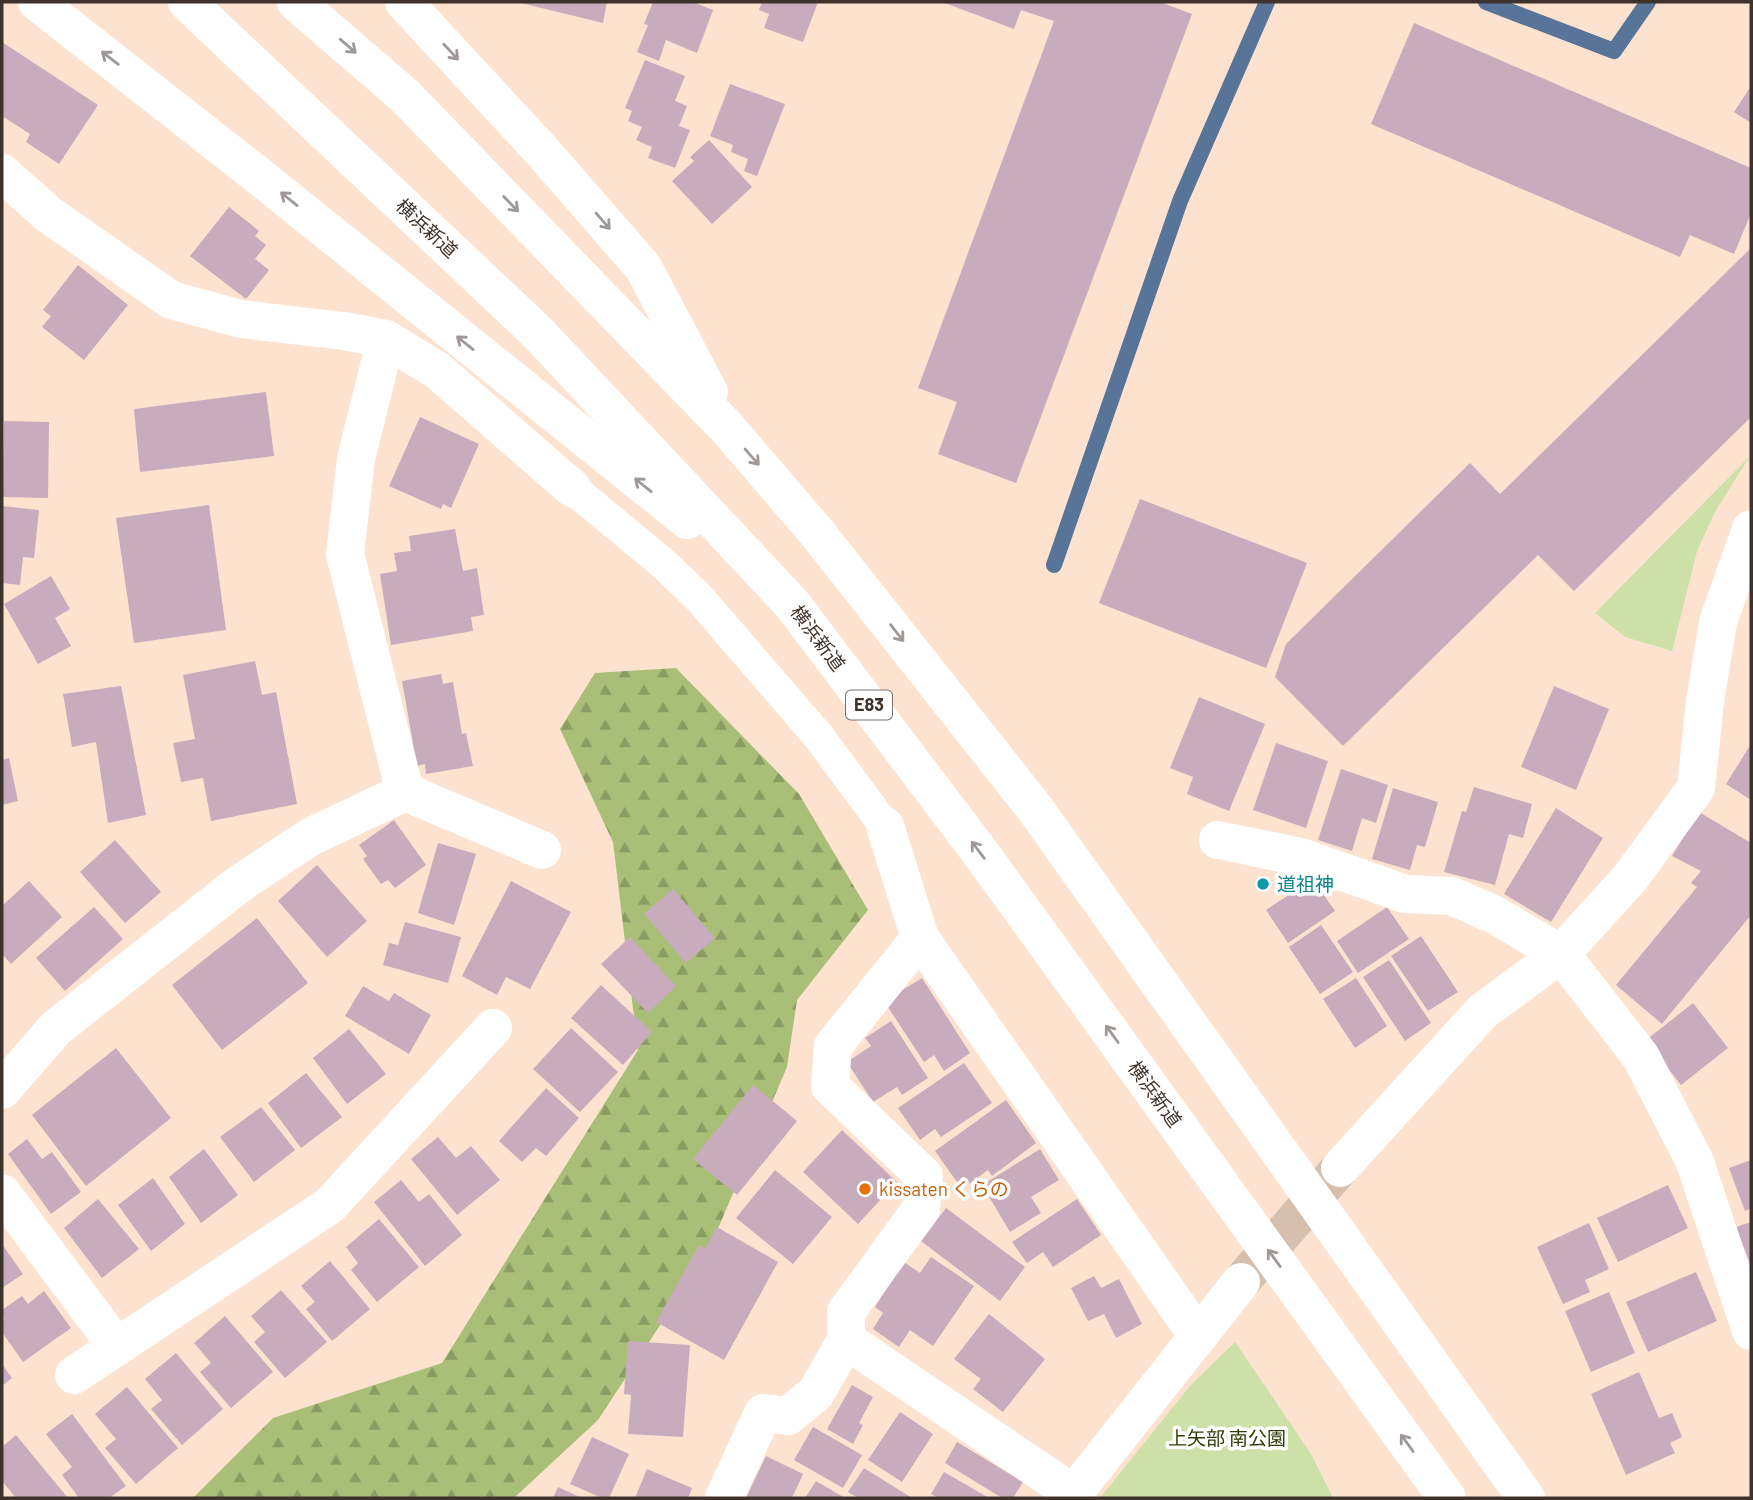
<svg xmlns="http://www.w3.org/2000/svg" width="1753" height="1500" viewBox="0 0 1753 1500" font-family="Barlow,'Noto Sans JP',sans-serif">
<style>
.forest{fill:url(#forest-firs)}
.green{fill:#cde0a7}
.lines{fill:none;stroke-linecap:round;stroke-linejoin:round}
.stream{stroke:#597499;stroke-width:16}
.building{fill:#c8acbd}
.minor-tunnel{stroke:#d7bfae;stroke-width:38;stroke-dasharray:38 19;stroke-linecap:butt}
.service{stroke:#fff;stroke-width:32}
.minor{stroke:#fff;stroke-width:38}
.trunk{stroke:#fff;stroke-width:38}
.oneway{stroke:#9e9996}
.culture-dot{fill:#0f9aa8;stroke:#fff;stroke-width:2.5}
.food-dot{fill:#e8710a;stroke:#fff;stroke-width:2.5}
.labels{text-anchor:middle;stroke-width:7;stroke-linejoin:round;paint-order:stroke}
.shield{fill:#fff;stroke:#78706b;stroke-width:2}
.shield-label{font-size:18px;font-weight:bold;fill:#3e332c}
.street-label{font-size:19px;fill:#3e332c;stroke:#fff}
.culture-label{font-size:19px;fill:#0d838f;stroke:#fff;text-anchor:start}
.food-label{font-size:19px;fill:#c56008;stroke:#fff;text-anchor:start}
.park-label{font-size:19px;fill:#2f3d06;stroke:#fff}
</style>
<defs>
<pattern id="forest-firs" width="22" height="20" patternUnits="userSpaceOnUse" patternTransform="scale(1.75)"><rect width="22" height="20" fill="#a9bf78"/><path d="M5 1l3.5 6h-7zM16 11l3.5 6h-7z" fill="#8b9c63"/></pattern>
</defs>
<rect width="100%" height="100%" fill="#fde2cf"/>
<!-- forest -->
<path class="forest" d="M676 668 799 794 868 910 797 1000 787 1067 708 1252 598 1420 514 1498H193L273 1418 442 1363 638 1050 613 842 560 729 595 673Z"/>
<!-- green -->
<path class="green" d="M1750 456 1716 510 1697 551 1672 651 1625 637 1595 613Z
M1235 1342 1311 1454 1333 1498H1100L1190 1386Z"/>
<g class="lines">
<!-- stream -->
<path class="stream" d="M1486 2 1614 51 1648 2
M1054 565 1180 201 1267 2"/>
</g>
<!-- building -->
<path class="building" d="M517 2H607L603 23Z
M653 2H693L713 10 697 53 666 40 659 61 637 52 648 25 644 24Z
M762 2H818L803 42 764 28 769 14 759 10Z
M942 2H1160L1192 14 1016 483 938 454 957 402 918 388 1054 21 1021 10 1014 29Z
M1414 23 1751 168V213L1734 254 1690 235 1680 257 1371 124Z
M2 42 98 105 59 164 26 142 30 134 2 116Z
M645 60 685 76 675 101 687 106 679 126 690 130 675 168 648 158 652 147 636 140 642 127 628 121 632 111 625 108Z
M730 84 785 104 757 176 744 171 748 159 731 152 733 145 710 136Z
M1751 86V123L1734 112Z
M709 140 752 187 712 224 672 181 694 161 690 157Z
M229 207 259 231 255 236 266 245 255 259 269 270 246 299 190 256Z
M1751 248V417L1574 591 1538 555 1343 746 1275 677 1286 644 1470 463 1500 494Z
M78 265 128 305 84 360 42 327 51 316 43 310Z
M266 392 274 456 140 472 134 409Z
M420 417 479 444 451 508 443 504 441 509 389 486Z
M4 421 49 422 48 498 3 497Z
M1140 499 1307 563 1266 668 1099 603Z
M209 505 226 630 134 643 116 518Z
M2 506 39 510 34 558 23 557 20 585 2 583Z
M455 529 463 571 477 568 484 615 471 617 473 631 391 645 380 574 397 571 394 553 411 551 409 536Z
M51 576 70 609 55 618 71 646 38 664 4 604Z
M255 661 262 695 276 692 297 804 211 821 203 778 181 782 173 743 195 739 183 675Z
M441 674 443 684 453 682 462 734 466 733 473 766 426 774 425 764 417 766 402 681Z
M121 686 146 815 108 823 96 742 72 747 63 694Z
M1554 686 1609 709 1576 790 1521 767Z
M1199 697 1265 724 1229 811 1187 794 1193 777 1170 768Z
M1276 743 1328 761 1306 828 1253 810Z
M1751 744V800L1726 784Z
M9 758 18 801 2 805V760Z
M1341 769 1388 785 1376 823 1362 818 1352 851 1318 840Z
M1474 787 1532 804 1523 838 1509 834 1495 885 1444 872 1462 811 1466 812Z
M1393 788 1438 802 1425 847 1417 845 1410 870 1372 859Z
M1556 808 1603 838 1551 922 1504 894Z
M1699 812 1751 843V915L1662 1024 1616 985 1697 887 1691 883 1701 871 1672 856Z
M394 820 426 865 395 888 388 880 381 884 363 859 367 856 359 845Z
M115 840 161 892 125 923 80 872Z
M438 843 476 854 454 925 418 913Z
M317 865 367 921 327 957 278 901Z
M1313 879 1335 911 1288 943 1266 910Z
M29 881 62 917 11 964 2 954V906Z
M511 881 571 912 530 989 506 977 497 995 462 976Z
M673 889 715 938 686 963 644 914Z
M94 907 123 939 65 991 36 958Z
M1387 907 1409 939 1358 973 1337 941Z
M257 918 308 983 222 1050 172 985Z
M405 922 461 937 448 983 383 965 389 943 398 945Z
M1321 925 1353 972 1320 994 1289 947Z
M1421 936 1458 992 1428 1011 1391 956Z
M630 937 676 986 648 1013 601 964Z
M1389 960 1431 1023 1405 1041 1363 977Z
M922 978 970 1053 944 1071 934 1055 924 1062 884 1001Z
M1356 978 1387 1026 1355 1048 1323 999Z
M601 985 652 1032 623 1065 571 1018Z
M363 986 389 1001 394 993 431 1015 409 1054 345 1016Z
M1693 1003 1728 1048 1681 1085 1646 1040Z
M891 1021 928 1078 902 1095 897 1087 873 1102 847 1062 871 1046 865 1038Z
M571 1028 618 1072 580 1112 533 1069Z
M349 1029 386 1074 347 1104 313 1058Z
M116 1048 171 1118 86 1186 32 1115Z
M964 1063 992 1103 941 1137 935 1129 920 1140 898 1108Z
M306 1073 342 1117 301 1148 268 1103Z
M753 1085 797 1121 737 1195 693 1159Z
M546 1088 579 1118 546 1156 536 1148 522 1162 499 1141Z
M1006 1100 1036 1143 992 1176 988 1170 962 1189 935 1151Z
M261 1107 295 1150 254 1182 220 1137Z
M842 1130 897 1182 858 1224 803 1172Z
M438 1137 456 1158 471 1146 500 1180 457 1215 411 1159Z
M27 1139 42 1159 52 1152 81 1192 51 1214 8 1154Z
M204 1149 238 1195 201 1223 169 1177Z
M1040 1149 1059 1180 1031 1197 1041 1213 1010 1232 982 1185Z
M1751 1160V1208L1745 1211 1729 1168Z
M775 1170 832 1217 793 1264 736 1218Z
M153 1178 185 1224 151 1251 118 1205Z
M401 1180 419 1202 429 1194 462 1235 425 1266 374 1202Z
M1668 1185 1688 1228 1618 1262 1597 1218Z
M98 1199 139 1249 102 1278 64 1228Z
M1077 1199 1101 1235 1053 1267 1043 1252 1027 1263 1012 1242Z
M946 1208 1025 1267 1000 1301 921 1241Z
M379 1219 419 1267 377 1302 351 1270 358 1263 346 1247Z
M1751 1222V1266L1736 1227Z
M1589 1223 1609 1269 1585 1280 1590 1292 1563 1304 1537 1247Z
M717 1227 778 1262 724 1360 656 1322 699 1245 705 1249Z
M2 1244 23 1274 2 1288Z
M931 1257 974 1286 933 1346 910 1330 899 1347 873 1329 883 1313 875 1307 904 1262 920 1273Z
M330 1261 370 1309 332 1341 306 1309 315 1302 301 1286Z
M1696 1272 1717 1321 1648 1352 1626 1302Z
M1094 1276 1101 1288 1119 1279 1142 1324 1116 1338 1104 1314 1088 1321 1071 1288Z
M281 1290 327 1342 285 1378 254 1342 265 1332 251 1316Z
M44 1291 71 1328 23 1362 2 1332V1321L4 1320 2 1310 22 1296 28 1304Z
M1609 1292 1635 1353 1591 1372 1565 1311Z
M989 1314 1045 1359 1003 1412 973 1389 981 1379 954 1359Z
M225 1316 273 1372 231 1408 200 1372 211 1363 194 1343Z
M628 1341 690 1345 683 1437 628 1434 631 1395 624 1394Z
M176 1353 223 1409 182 1445 151 1409 162 1400 145 1379Z
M2 1364 12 1378 2 1386Z
M1639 1372 1659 1418 1672 1413 1682 1437 1670 1443 1675 1453 1626 1475 1591 1394Z
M852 1385 873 1397 859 1423 863 1425 853 1444 827 1429Z
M127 1387 178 1448 136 1484 105 1448 116 1439 95 1414Z
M900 1412 933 1434 902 1482 868 1460Z
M72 1414 126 1486 109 1498H79L62 1475 72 1467 46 1434Z
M813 1427 862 1455 843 1488 794 1460Z
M16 1435 68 1498H16L2 1481V1447Z
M592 1437 629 1454 609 1498H602L570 1484Z
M957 1442 1023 1482 1013 1498H1002L945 1463Z
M766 1456 803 1474 792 1498H746Z
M864 1468 912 1498H858L848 1492Z
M647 1469 692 1488 688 1498H635Z
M944 1472 989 1498H938L931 1494Z
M816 1481 845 1498H805Z
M558 1487 582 1498H553Z"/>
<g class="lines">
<!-- minor-tunnel -->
<path class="minor-tunnel" d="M1241 1282 1340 1168"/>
<!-- service -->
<path class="service" d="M572 488 665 565 701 600 819 737 885 826"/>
<!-- minor -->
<path class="minor" d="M2 173 48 214 171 300 241 319 344 331 386 339 356 459 345 554 405 792 310 837 239 884 56 1028 2 1090
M386 339 438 371 572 488
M405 792 542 850
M885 826 920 938 1198 1336
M1218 840 1301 857 1405 894 1452 896 1495 915 1561 954 1641 1057 1695 1162 1751 1331
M1340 1168 1483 1011 1561 954 1630 878 1696 788 1705 701 1718 622 1751 529
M2 1193 117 1347
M846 1340 1074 1494
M74 1375 330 1205 493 1028
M724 1498 763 1413 788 1416 816 1393 846 1340V1312L921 1209 924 1176 830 1086 833 1046 920 938
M1070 1498 1241 1282"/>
<!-- trunk -->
<path class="trunk" d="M37 2 255 173 687 520
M187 2 538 333 792 604 985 859 1447 1498
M296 2 405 96 728 429 818 534 1036 810 1526 1498
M404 2 541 150 643 267 709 392"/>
</g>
<!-- one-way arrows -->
<defs><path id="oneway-shaft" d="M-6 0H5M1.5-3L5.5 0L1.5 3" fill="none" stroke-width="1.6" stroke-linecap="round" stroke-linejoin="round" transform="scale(1.75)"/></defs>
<g class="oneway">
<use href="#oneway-shaft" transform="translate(348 46) rotate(41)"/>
<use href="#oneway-shaft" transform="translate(451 52) rotate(47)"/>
<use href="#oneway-shaft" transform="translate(110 58) rotate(-142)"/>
<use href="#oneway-shaft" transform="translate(289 199) rotate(-141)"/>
<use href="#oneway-shaft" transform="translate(511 204) rotate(46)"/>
<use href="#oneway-shaft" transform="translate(603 221) rotate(49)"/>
<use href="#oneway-shaft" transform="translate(465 343) rotate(-141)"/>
<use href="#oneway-shaft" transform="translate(752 457) rotate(49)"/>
<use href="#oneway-shaft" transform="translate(643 485) rotate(-141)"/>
<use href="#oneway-shaft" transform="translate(897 633) rotate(52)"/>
<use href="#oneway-shaft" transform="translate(978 850) rotate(-127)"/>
<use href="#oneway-shaft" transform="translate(1112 1034) rotate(-126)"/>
<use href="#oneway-shaft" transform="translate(1274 1258) rotate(-126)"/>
<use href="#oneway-shaft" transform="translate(1407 1443) rotate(-126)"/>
</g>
<!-- markers -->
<circle class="culture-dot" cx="1263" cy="884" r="7"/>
<circle class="food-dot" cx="865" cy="1189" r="7"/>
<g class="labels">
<!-- shield labels -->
<rect class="shield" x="846" y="690.5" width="46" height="29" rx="5"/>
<g class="shield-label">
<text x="869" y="711">E83</text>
</g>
<!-- street labels -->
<g class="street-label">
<text transform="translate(427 228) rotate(43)" y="7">横浜新道</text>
<text transform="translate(818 638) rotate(53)" y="7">横浜新道</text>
<text transform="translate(1155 1094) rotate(54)" y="7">横浜新道</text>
</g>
<!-- culture labels -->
<g class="culture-label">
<text x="1277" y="891">道祖神</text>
</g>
<!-- food labels -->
<g class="food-label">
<text x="879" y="1196">kissaten くらの</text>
</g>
<!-- park labels -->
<g class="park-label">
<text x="1227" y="1445">上矢部 南公園</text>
</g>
</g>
<!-- border -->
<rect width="1753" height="1500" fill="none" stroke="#3e332c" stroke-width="7"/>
</svg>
